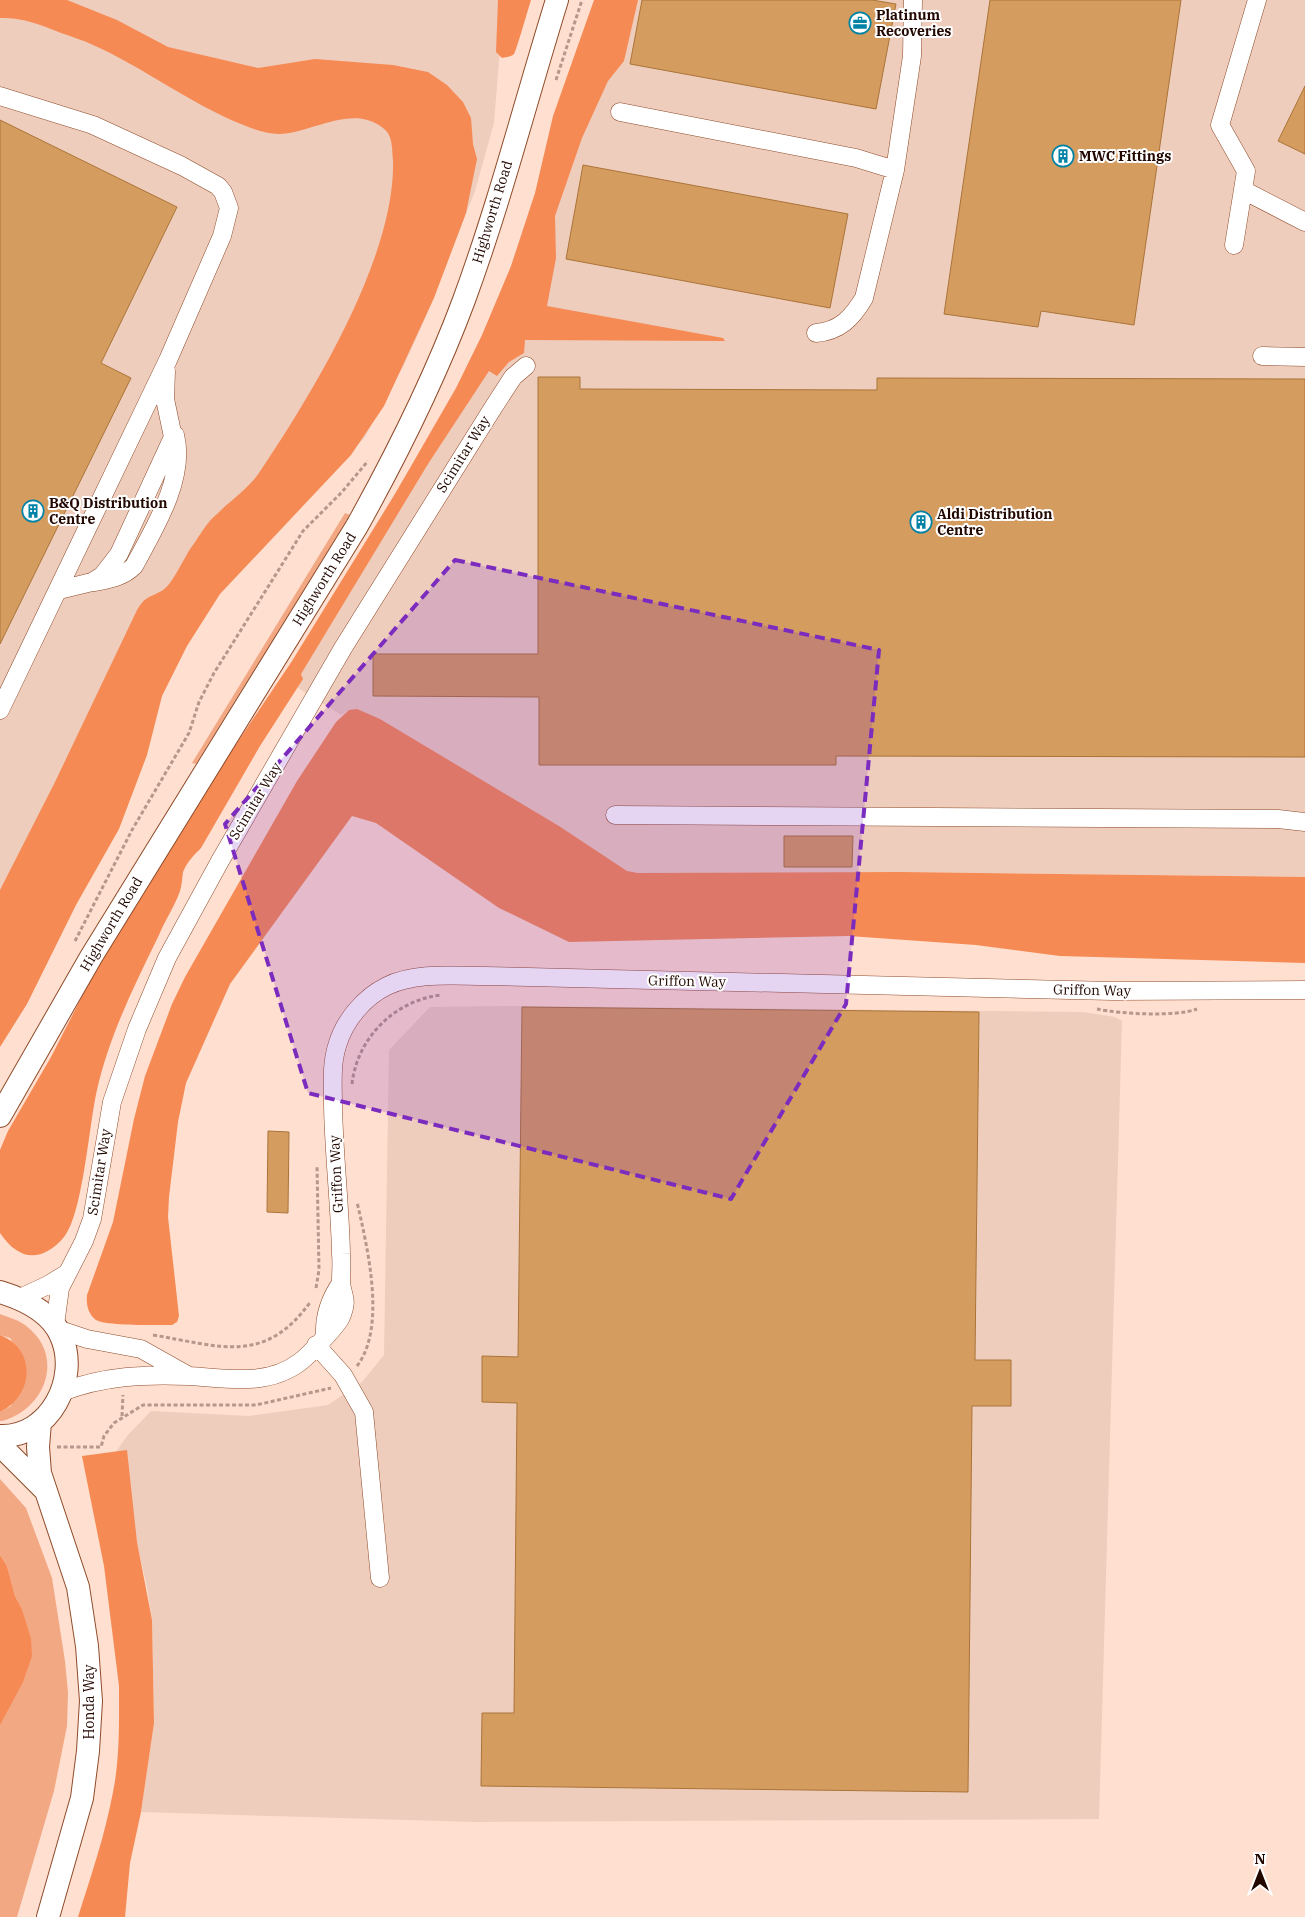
<svg xmlns="http://www.w3.org/2000/svg" width="1305" height="1917" viewBox="0 0 1305 1917" font-family="'IBM Plex Serif',serif">
<style>
.built{fill:#efcdbd}
.green{fill:#f3a884}
.forest{fill:#f58a54}
.building{fill:#d59c60;stroke:#aa7438}
.lines{fill:none;stroke-linecap:round;stroke-linejoin:round}
.minor-casing{stroke:#8e4b29;stroke-width:19}
.major-casing{stroke:#8e4b29;stroke-width:24}
.path{stroke:#b5978b;stroke-width:3;stroke-dasharray:4 2.5;stroke-linecap:butt}
.minor{stroke:#fff;stroke-width:18}
.major{stroke:#fff;stroke-width:22}
.marked{fill:#7b2cbf;fill-opacity:0.2;stroke:#7b2cbf;stroke-width:4;stroke-dasharray:10 6;stroke-linejoin:round}
.labels{text-anchor:middle;stroke-width:4;stroke-linejoin:round;paint-order:stroke}
.poi-label{font-size:14px;font-weight:bold;fill:#220800;stroke:#fff;text-anchor:start}
.street-label{font-size:14px;fill:#220800;stroke:#fff}
</style>
<rect width="100%" height="100%" fill="#ffdfd0"/>
<!-- built -->
<path class="built" d="M0 0H504L494 123 475 191 425 319 405 363 365 437 337 468 206 597 0 1042Z
M596 0H1305V877L902 872 638 873 627 871 559 826 380 719 349 710 341 715 284 679 486 341 548 185Z
M517 1006 1083 1012 1115 1017 1122 1021 1099 1819 475 1822 141 1812 154 1723 152 1620 147 1587 116 1452 127 1436 151 1411 249 1416 328 1405 362 1382 384 1355 389 1050 430 1007Z"/>
<!-- green -->
<path class="green" d="M345 513 350 515 196 764 192 763Z
M0 1314C8 1317 18 1320 25 1325 66 1355 46 1409 2 1421H0V1412L11 1406 26 1364 10 1338 0 1335Z
M0 1479 26 1508 52 1578 65 1661 68 1693 67 1726 54 1791 17 1917H0V1638L31 1644 22 1609 15 1596 7 1566 0 1555Z"/>
<!-- forest -->
<path class="forest" d="M0 0H67L117 20 168 47 258 68 315 59 393 65 428 72 447 85 463 102 471 118 473 144 477 159 466 213 434 298 384 406 351 455 220 594 187 646 162 696 147 755 119 829 76 905 27 1004 0 1047V890L55 782 137 610C146 595 150 598 163 590 173 584 185 555 193 545 200 535 207 522 217 514 231 500 248 489 259 473 312 394 396 257 393 160 392 149 393 135 383 128 352 103 310 134 279 134 266 134 253 129 241 124 189 103 143 67 93 45 83 40 72 37 61 33 38 24 25 18 0 18Z
M498 0H531C529 6 516 52 514 54 511 57 506 57 502 58L496 52Z
M594 0H638L624 61 608 81 582 138 555 216 556 258 547 306 723 338 725 341 525 340 524 353 509 362 497 376 489 371 428 464 301 674 303 679 260 746 201 848C194 855 187 862 183 872 182 878 182 885 180 891 175 906 165 920 159 935 135 984 109 1036 97 1090 89 1124 83 1214 64 1237 41 1264 18 1260 0 1233V1150L8 1131 51 1057 97 967 216 774 292 661 395 494 456 388 482 335 511 266 535 193 553 116Z
M357 709 380 719 559 826 627 871 638 873 902 872 1305 877V963L1060 956 976 945 849 936 569 942 499 908 376 823 352 816 230 984 186 1083 178 1122 169 1197 168 1217 179 1316 177 1322 172 1325C158 1325 106 1326 96 1320 88 1314 86 1304 87 1295L113 1222 134 1119 145 1076 172 1004 185 977 297 781 336 722 349 710Z
M0 1335C37 1349 34 1396 0 1412Z
M127 1450 137 1542 152 1620 154 1723 141 1812 130 1863 125 1917H78C91 1876 105 1835 113 1792 120 1758 119 1721 119 1686L104 1566 82 1456Z
M0 1555 7 1566 15 1596 22 1609 31 1639 32 1656 23 1682 0 1725Z"/>
<!-- building -->
<path class="building" d="M642 0H872L896 4 876 109 630 64Z
M990 0H1181L1134 325 1041 311 1038 327 944 314Z
M1305 86V154L1278 141Z
M0 120 177 207 101 363 131 378 0 644Z
M583 165 848 214 830 308 566 259Z
M538 377H580V389L877 390V378L1305 379V757L836 756V765H539V697L373 696V654H538Z
M784 836H853L852 867H784Z
M522 1007 979 1012 975 1360H1011V1406H972L968 1792 481 1786 482 1713H514L517 1403 482 1402V1356L518 1357Z
M268 1131 289 1132 288 1213 267 1212Z"/>
<g class="lines">
<!-- minor casing -->
<g class="minor-casing">
<path id="minor" d="M0 96 93 125 182 166 218 186 223 192 229 208 222 236 168 360 0 710
M620 112 856 158 895 170
M1243 190 1305 222
M1234 245 1246 171 1220 125 1257 0
M816 333C840 331 852 318 864 298L895 170 912 56 913 0
M1262 356 1305 357
M95 582C110 579 123 577 134 566 154 529 186 478 175 435
M59 590 92 582 102 576 119 554 173 437 165 399 166 371
M615 815 1278 819 1305 822
M18 1299 48 1285 66 1274
M55 1325 60 1288 84 1241 92 1219 112 1102 137 1029 167 958 220 861 343 648 491 411 513 377 526 366
M57 1329 87 1339 141 1349 189 1376
M325 1335C324 1315 330 1299 341 1283
M316 1345 343 1375 364 1412 380 1578
M62 1392C103 1376 145 1374 189 1376 227 1378 267 1387 300 1362 308 1356 337 1326 341 1317 349 1297 342 1298 341 1281 341 1272 342 1263 341 1254 340 1205 334 1156 333 1106 333 1086 331 1065 337 1046 344 1021 364 997 387 986 416 972 454 976 485 976L1113 991 1305 990"/>
</g>
<!-- major casing -->
<g class="major-casing">
<path id="major" d="M0 1116 91 957 357 526C397 454 435 378 464 300 500 202 526 100 557 0
M0 1292C23 1299 51 1312 61 1336 80 1378 50 1438 0 1436
M40 1422 38 1447 40 1473 78 1587 87 1646 91 1701 88 1751 82 1798 48 1917
M0 1445 44 1489"/>
</g>
<!-- path -->
<path class="path" d="M556 80 582 0
M75 941 132 830 189 733 199 702 214 673 303 531 342 492 368 461
M1097 1009C1120 1014 1176 1017 1197 1009
M352 1084C357 1038 395 1000 441 995
M316 1288 319 1270 317 1165
M153 1335C220 1346 265 1366 311 1301
M357 1366C387 1327 367 1246 357 1202
M122 1416 123 1395
M57 1447H101L104 1436 114 1423 143 1405H256L331 1388"/>
<!-- minor -->
<use href="#minor" class="minor"/>
<!-- major -->
<use href="#major" class="major"/>
</g>
<!-- marked area -->
<path class="marked" d="M455 560 879 650 846 1004 731 1199 308 1093 225 824Z"/>
<!-- icons -->
<defs>
<g id="office-ring" transform="scale(1.125)"><circle r="9.5" fill="#fff" stroke="#0082a6" stroke-width="1.5"/><path d="M-6-3h4V-5.5h4V-3h4V5H-6ZM-1-4.5V-3h2v-1.5ZM-6 0V1H6V0Z" fill="#0082a6"/></g>
<g id="building-ring" transform="scale(1.125)"><circle r="9.5" fill="#fff" stroke="#0082a6" stroke-width="1.5"/><path d="M-4-6H4V6H1V3H-1V6H-4ZM-2.5-4.3h1.7v1.8h-1.7ZM.8-4.3h1.7v1.8H.8ZM-2.5-1h1.7V.8h-1.7ZM.8-1h1.7V.8H.8Z" fill="#0082a6"/></g>
</defs>
<g fill-rule="evenodd">
<use href="#office-ring" x="860" y="23"/>
<use href="#building-ring" x="1063" y="156"/>
<use href="#building-ring" x="33" y="511"/>
<use href="#building-ring" x="921" y="522"/>
</g>
<g class="labels">
<!-- poi labels -->
<g class="poi-label">
<text x="876" y="20">Platinum<tspan x="876" dy="16">Recoveries</tspan></text>
<text x="1079" y="161">MWC Fittings</text>
<text x="49" y="508">B&amp;Q Distribution<tspan x="49" dy="16">Centre</tspan></text>
<text x="937" y="519">Aldi Distribution<tspan x="937" dy="16">Centre</tspan></text>
</g>
<!-- street labels -->
<g class="street-label">
<text transform="translate(492 212) rotate(-73)" y="5">Highworth Road</text>
<text transform="translate(463 454) rotate(-58)" y="5">Scimitar Way</text>
<text transform="translate(324 579) rotate(-58)" y="5">Highworth Road</text>
<text transform="translate(255 801) rotate(-59)" y="5">Scimitar Way</text>
<text transform="translate(111 924) rotate(-59)" y="5">Highworth Road</text>
<text transform="translate(687 981) rotate(1)" y="5">Griffon Way</text>
<text transform="translate(1092 990) rotate(1)" y="5">Griffon Way</text>
<text transform="translate(99 1172) rotate(-81)" y="5">Scimitar Way</text>
<text transform="translate(336 1174) rotate(-93)" y="5">Griffon Way</text>
<text transform="translate(89 1702) rotate(-90)" y="5">Honda Way</text>
</g>
</g>
<!-- north arrow -->
<g transform="translate(1260 1872)" stroke="#ffffff" stroke-width="4" paint-order="stroke">
<path d="M0-4L9 19L0 12L-9 19Z" fill="#220800"/>
<text y="-8" font-size="14" font-weight="bold" text-anchor="middle" fill="#220800">N</text>
</g>
</svg>
